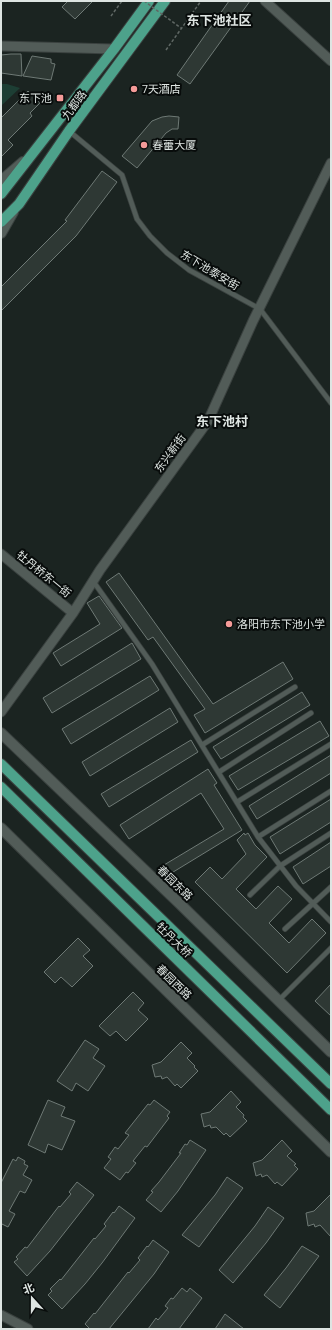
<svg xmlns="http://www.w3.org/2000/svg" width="332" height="1330" viewBox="0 0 332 1330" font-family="'DM Sans','Noto Sans SC',sans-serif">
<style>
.green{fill:#1d3e34}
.building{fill:#2e3834;stroke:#6e7975}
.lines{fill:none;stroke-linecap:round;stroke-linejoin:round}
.lane-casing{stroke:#3a413f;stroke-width:6}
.street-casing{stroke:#3a413f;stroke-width:11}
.secondary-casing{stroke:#3a413f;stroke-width:12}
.primary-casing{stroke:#3a413f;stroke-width:12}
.path{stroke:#606865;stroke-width:1.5;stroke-dasharray:3 2;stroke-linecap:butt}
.lane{stroke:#525c58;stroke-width:4.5}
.street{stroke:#525c58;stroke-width:9}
.secondary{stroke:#525c58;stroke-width:10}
.primary{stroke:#4da28b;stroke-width:10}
.path-bridge{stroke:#606865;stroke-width:1.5;stroke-dasharray:3 2;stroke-linecap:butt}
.poi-dot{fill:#f59b99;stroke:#080c0b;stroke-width:1.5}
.labels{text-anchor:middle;stroke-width:4;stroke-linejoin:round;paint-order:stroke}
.poi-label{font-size:11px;fill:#dee5e2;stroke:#080c0b;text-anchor:start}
.street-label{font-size:11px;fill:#dee5e2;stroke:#080c0b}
.quarter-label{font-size:13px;font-weight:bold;fill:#dee5e2;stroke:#080c0b}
</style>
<rect width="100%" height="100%" fill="#1b2421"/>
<!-- green -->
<path class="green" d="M1 84H7L20 88 1 106Z"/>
<!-- building -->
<path class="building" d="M68 1H93L75 19 62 7Z
M229 1H250L190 84 177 75Z
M11 54H21L22 76 1 73V55Z
M32 56 51 59V63L55 64 51 80 23 76Z
M28 91 40 103 30 113 32 116 8 140 13 145 1 157V118Z
M169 116 179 117 178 129H172L166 133 137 168 122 156 152 121 162 117Z
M102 171 117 182 76 236 1 311V287L67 221 65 220Z
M119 573 213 704 283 662 293 679 205 733 194 715 205 709 153 637 148 640 106 582Z
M99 596 122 628 61 666 53 653 100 624 87 603Z
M132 643 141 659 52 713 43 698Z
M150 676 159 690 71 744 62 729Z
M302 692 310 705 221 759 213 747Z
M170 708 178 722 90 776 82 762Z
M320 721 329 736 238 790 229 776Z
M191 740 198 752 109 807 101 794Z
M331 755V773L257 819 249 806Z
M208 769 217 783 214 785 242 830 165 877 159 868 224 829 201 793 129 839 120 825Z
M331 799V822L280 854 270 837Z
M244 833 245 835 248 833 255 845 267 857 236 889 256 909 278 886 292 899 269 923 289 943 312 919 326 933 287 973 195 882 210 867 222 879 246 854 237 840Z
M331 842V866L303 884 293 867Z
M78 938 90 950 83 956 93 966 72 987 61 977 55 983 44 972Z
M331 984V1016L315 1001Z
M133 992 144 1003 138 1010 148 1019 126 1041 116 1031 110 1036 99 1026Z
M85 1040 99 1049 93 1058 105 1066 88 1091 76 1083 72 1091 57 1081Z
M181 1042 192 1053 187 1058 195 1066 194 1067 198 1071 181 1088 177 1084 175 1086 167 1077 162 1079 161 1076 155 1077 152 1065 161 1062Z
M231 1091 241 1102 236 1107 244 1115 243 1117 247 1121 230 1137 226 1133 224 1135 216 1127 211 1128 210 1125 204 1127 201 1114 210 1112Z
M48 1100 65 1107 61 1116 75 1121 62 1150 48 1144 45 1153 28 1145Z
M154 1100 170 1112 167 1116 169 1118 147 1147 145 1146 133 1161 136 1163 128 1173 126 1172 120 1180 104 1168 111 1159 108 1157 115 1147 118 1149 129 1135 125 1133 148 1104 150 1105Z
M190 1140 206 1150 178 1191 161 1212 146 1200 153 1192 151 1191 159 1182 181 1153H179L185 1144 187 1145Z
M282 1140 292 1151 287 1156 296 1164 294 1165 298 1169 282 1186 277 1182 275 1184 267 1175 262 1177 261 1174 256 1176 253 1163 262 1160Z
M18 1157 25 1161 24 1164 28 1166 23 1175 32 1180 25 1193 20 1191 9 1211 15 1214 8 1227 2 1224 1 1227V1183L13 1159 16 1161Z
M227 1177 243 1188 199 1247 182 1235 215 1195Z
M77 1182 94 1195 50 1251 27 1276 14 1262 18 1259 16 1257 25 1247 27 1248 59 1206 60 1207 71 1194 69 1192Z
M331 1194V1237L320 1225 315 1227 314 1224 308 1226 306 1213 314 1211Z
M119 1206 135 1218 102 1263 85 1284 62 1309 48 1295 52 1291 50 1289 60 1279 61 1280 94 1238 95 1239 106 1226 104 1224 113 1212 114 1213Z
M268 1207 284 1218 266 1243 233 1283 219 1270 255 1226Z
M153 1240 169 1252 154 1274 109 1329H90L85 1324 94 1313 95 1314 128 1272 129 1273 140 1260 138 1258 147 1246 148 1247Z
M302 1246 319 1256 280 1308 264 1295 286 1268Z
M182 1288 187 1292 190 1288 202 1298 179 1329H148L156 1318 158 1320 168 1308 165 1306 171 1298 173 1299Z
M225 1314 244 1329H215Z"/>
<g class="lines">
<!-- lane casing -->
<g class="lane-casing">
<path id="lane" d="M69 131 122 175 137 219 150 236 167 253 189 270 260 309 331 403
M93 581 152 664 258 837 296 886 331 922
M202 745 295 687
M219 772 311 713
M237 802 331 744
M258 837 331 791
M250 895 280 866 331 833
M285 929 331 887
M278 1001 331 948"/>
</g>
<!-- street casing -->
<g class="street-casing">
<path id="street" d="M265 1 331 61
M1 46 114 49
M1 554 73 613
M1 712 73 613 100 570 208 421 253 321 331 163
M1 1315 28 1329"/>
</g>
<!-- secondary casing -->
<g class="secondary-casing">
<path id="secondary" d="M1 181 23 162
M1 233 13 212
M1 733 179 903 331 1052
M1 828 331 1152"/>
</g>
<!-- primary casing -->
<g class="primary-casing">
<path id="primary" d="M1 194 114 49 149 1
M1 222 19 204 69 131 165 1
M1 764 331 1084
M1 787 331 1110"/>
</g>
<!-- path -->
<path class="path" d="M111 16 122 1
M166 50 201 1"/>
<!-- lane -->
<use href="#lane" class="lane"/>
<!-- street -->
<use href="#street" class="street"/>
<!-- secondary -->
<use href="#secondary" class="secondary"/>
<!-- primary -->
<use href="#primary" class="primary"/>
<!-- path-bridge -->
<path class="path-bridge" d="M144 1 181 28"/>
</g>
<!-- markers -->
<g class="poi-dot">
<circle cx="134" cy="89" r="4"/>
<rect x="56" y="94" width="8" height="8" rx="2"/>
<circle cx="144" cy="145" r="4"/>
<circle cx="229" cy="624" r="4"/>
</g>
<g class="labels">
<!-- poi labels -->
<g class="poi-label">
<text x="142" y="93">7天酒店</text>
<text x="52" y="102" text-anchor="end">东下池</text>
<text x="152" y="149">春蕾大厦</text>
<text x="237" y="628">洛阳市东下池小学</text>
</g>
<!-- street labels -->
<g class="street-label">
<text transform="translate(74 105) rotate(-54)" y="4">九都路</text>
<text transform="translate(210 270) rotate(31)" y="4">东下池泰安街</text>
<text transform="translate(170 453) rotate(-54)" y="4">东兴新街</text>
<text transform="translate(44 574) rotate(39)" y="4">牡丹桥东一街</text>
<text transform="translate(175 883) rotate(44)" y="4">春园东路</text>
<text transform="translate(174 940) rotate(44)" y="4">牡丹大桥</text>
<text transform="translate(174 982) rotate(44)" y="4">春园西路</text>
</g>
<!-- quarter labels -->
<g class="quarter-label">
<text x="219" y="25">东下池社区</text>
<text x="222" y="426">东下池村</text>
</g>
</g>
<!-- border -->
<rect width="332" height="1330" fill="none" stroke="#dee5e2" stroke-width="4"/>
<!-- north arrow -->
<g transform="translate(32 1298) rotate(339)" stroke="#080c0b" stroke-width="3" paint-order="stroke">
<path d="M0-3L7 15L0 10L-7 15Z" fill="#dee5e2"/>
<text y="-6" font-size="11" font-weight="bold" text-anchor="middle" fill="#dee5e2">北</text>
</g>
</svg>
